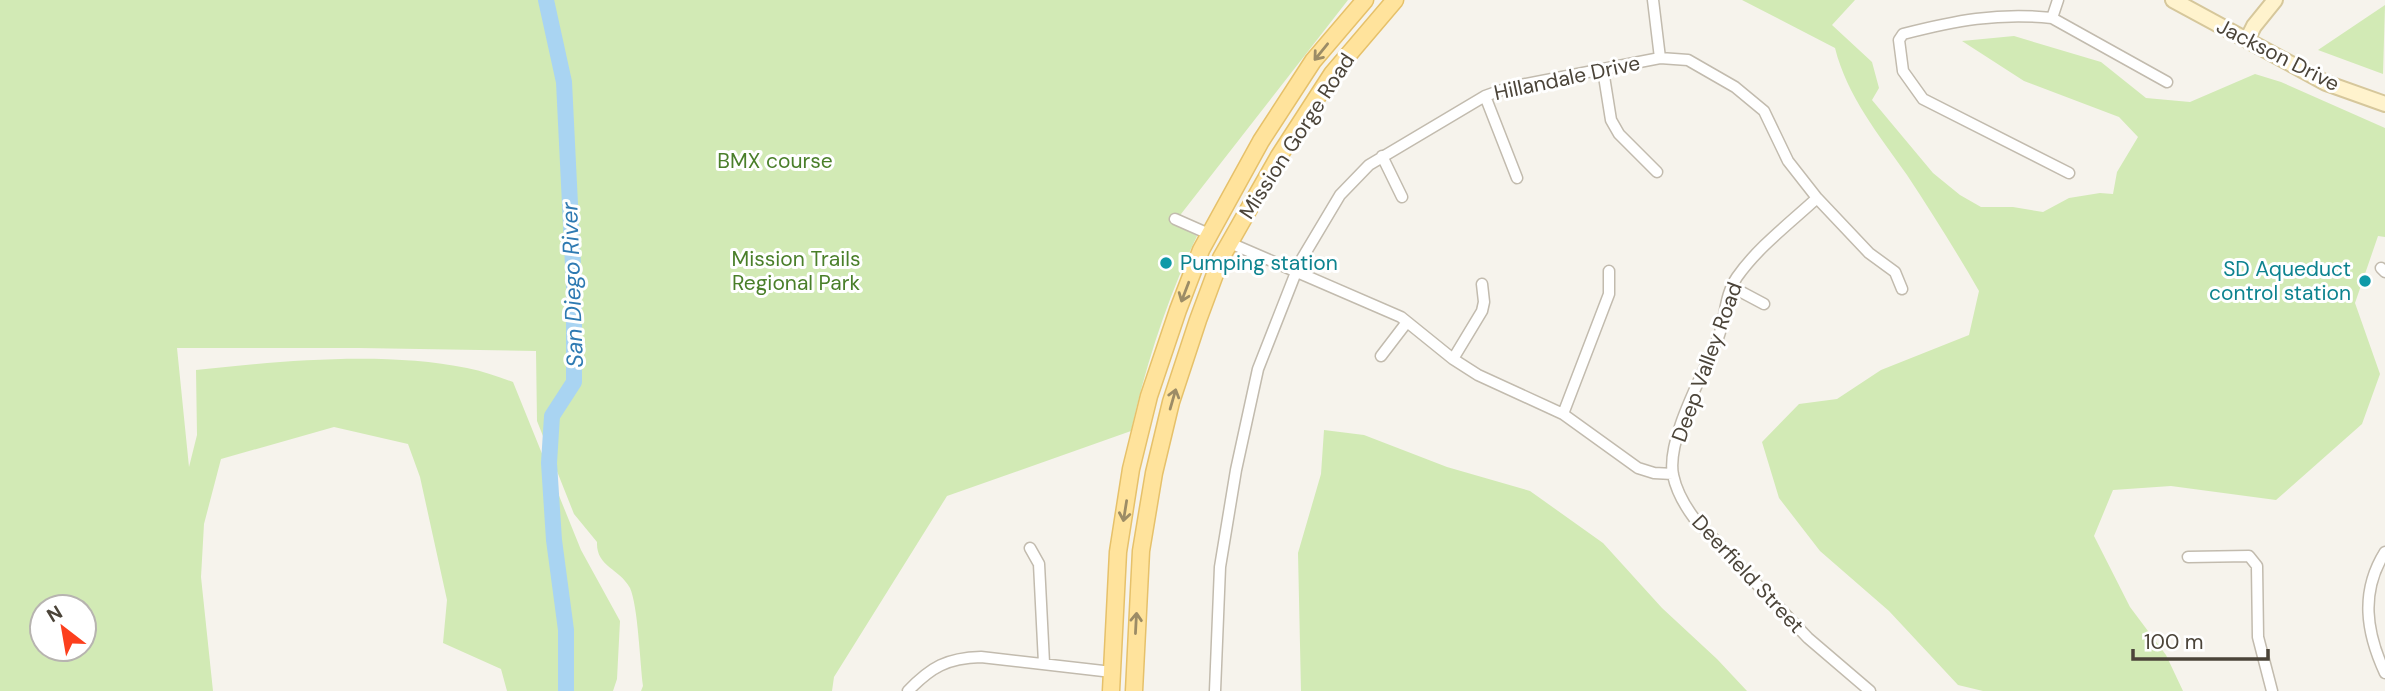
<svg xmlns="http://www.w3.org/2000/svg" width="2385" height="691" viewBox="0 0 2385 691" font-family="'DM Sans',sans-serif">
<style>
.green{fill:#d2eab5;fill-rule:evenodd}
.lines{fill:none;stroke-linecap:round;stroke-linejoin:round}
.river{stroke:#a9d4f2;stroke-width:16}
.street-casing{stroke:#c2bbae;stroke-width:13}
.secondary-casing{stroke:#d6c79b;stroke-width:18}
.primary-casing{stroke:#e6c16a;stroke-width:19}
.street{stroke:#fff;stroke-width:10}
.secondary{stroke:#fff3cd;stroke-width:14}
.primary{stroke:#ffe39c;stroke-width:16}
.oneway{stroke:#9c8c66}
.culture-dot{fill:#0f9aa8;stroke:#fff;stroke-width:2.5}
.labels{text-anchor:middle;stroke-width:6;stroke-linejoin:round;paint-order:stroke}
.street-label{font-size:21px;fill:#4b4439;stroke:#fff}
.park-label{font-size:21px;fill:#4a7f2a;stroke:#fff}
.culture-label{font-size:21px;fill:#0d838f;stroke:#fff;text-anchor:start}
.water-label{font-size:23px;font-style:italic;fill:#2e7ab2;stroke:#fff}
</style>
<rect width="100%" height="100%" fill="#f6f3ec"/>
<!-- green -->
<path class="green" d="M0 0H1348L1174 223 1197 236C1167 299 1146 364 1131 431L947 496 834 677 832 691H641L643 686C640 663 638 606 630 588 619 568 596 567 597 542L574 514 537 421 536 351 359 348H177L189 467 197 435 196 370C280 361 383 351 467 368 483 371 498 377 513 382L581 550 620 621 617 679 613 691H507L501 669 443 643 447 600 420 477 408 444 334 427 221 459 204 524 201 577 213 691H0ZM42 607H84V649H42Z
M1742 0H1855L1832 25 1872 62 1879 88 1872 100 1933 173 1960 195 1981 207H2013L2043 212 2069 198 2100 193 2113 194 2117 172 2138 137 2119 117 2024 81 1962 41 2014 36 2101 62 2146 98 2190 102 2255 74 2281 82 2385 128V237L2378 236 2355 303 2380 374 2362 424 2276 500 2171 486 2113 490 2094 536 2130 607 2166 655 2183 691H1983L1958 685 1889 611 1820 551 1779 498 1762 442 1799 404 1837 399 1881 370 1969 335 1979 291C1956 251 1932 213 1907 175 1879 135 1847 96 1835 48Z
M2385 5 2383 74 2318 50Z
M1324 430 1364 435 1447 467 1530 491 1603 543 1662 608 1717 659 1747 691H1301L1298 553 1321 474Z"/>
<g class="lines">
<!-- river -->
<path class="river" d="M546 0 564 82 574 286V382L552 416 549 463 554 540 566 630V691"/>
<!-- street casing -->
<g class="street-casing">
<path id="street" d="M1653 0 1660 58
M2052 18 2058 0
M1603 70 1611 120 1619 134 1657 172
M1485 96 1517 178
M1382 156 1402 197
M2069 173 1923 99 1903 71 1899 40 1903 34C1954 21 1998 12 2052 18L2167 82
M1817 198C1790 223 1758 247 1737 277 1724 296 1726 318 1718 338 1704 373 1666 439 1673 475 1676 489 1685 506 1694 518L1808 638 1870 691
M1175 219 1209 234
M1230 243 1401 317 1453 359 1478 375 1563 414 1638 468 1654 473 1673 474
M2381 268 2385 272
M1732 287 1764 304
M1381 356 1407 322
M1453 359 1482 311 1484 302 1482 284
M1563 414 1609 294V271
M1030 548 1039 564 1044 663
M2385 552C2360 592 2366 632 2385 673
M2188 557 2249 556 2257 566 2258 637 2272 691
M908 691C931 667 947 658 981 657L1112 672
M1215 691 1220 567 1236 470 1258 369 1300 262 1340 195 1369 165 1485 96 1510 87 1660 58 1688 60 1735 87 1764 111 1788 161 1817 198 1869 253 1895 272 1902 289"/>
</g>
<!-- secondary casing -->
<g class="secondary-casing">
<path id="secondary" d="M2173 0 2326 83 2385 104
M2247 40 2254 26 2275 0"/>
</g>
<!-- primary casing -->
<g class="primary-casing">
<path id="primary" d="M1111 691 1118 552 1131 469 1149 396 1178 310 1201 250 1261 141 1313 61 1365 0
M1134 691 1141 551 1154 473 1171 402 1198 320 1221 258 1279 156 1332 74 1395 0"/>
</g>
<!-- street -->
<use href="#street" class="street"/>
<!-- secondary -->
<use href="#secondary" class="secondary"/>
<!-- primary -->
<use href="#primary" class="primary"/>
</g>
<!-- one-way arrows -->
<defs><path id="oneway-shaft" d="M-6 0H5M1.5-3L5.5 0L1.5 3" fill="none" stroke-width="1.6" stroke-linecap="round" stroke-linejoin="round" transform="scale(1.75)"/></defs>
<g class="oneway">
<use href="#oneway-shaft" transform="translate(1321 52) rotate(129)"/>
<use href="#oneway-shaft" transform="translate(1185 292) rotate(111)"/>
<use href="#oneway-shaft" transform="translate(1173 399) rotate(-74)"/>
<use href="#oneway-shaft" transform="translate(1125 511) rotate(99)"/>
<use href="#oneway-shaft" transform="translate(1136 623) rotate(-87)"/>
</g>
<!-- markers -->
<g class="culture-dot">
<circle cx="1166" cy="263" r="7"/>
<circle cx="2365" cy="281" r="7"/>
</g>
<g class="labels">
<!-- street labels -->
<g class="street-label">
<text transform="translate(2278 55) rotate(27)" y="7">Jackson Drive</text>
<text transform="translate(1567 78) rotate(-12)" y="7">Hillandale Drive</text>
<text transform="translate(1297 136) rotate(-57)" y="7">Mission Gorge Road</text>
<text transform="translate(1707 362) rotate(-70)" y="7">Deep Valley Road</text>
<text transform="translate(1748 574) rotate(47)" y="7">Deerfield Street</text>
</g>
<!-- park labels -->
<g class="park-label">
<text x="775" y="168">BMX course</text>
<text x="796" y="266">Mission Trails<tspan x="796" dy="24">Regional Park</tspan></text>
</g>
<!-- culture labels -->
<g class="culture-label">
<text x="1180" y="270">Pumping station</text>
<text x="2351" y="276" text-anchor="end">SD Aqueduct<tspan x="2351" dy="24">control station</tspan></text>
</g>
<!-- water labels -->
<g class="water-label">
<text transform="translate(572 285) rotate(-92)" y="8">San Diego River</text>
</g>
</g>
<!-- north arrow -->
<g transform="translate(63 628) rotate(329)"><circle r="33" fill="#ffffff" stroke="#b7b4b0" stroke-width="2"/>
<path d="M0-5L12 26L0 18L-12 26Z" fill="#fc3f1d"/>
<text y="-10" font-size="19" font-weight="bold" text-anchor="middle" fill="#4b4439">N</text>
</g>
<!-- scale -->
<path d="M2133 649v10h135v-10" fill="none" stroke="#4b4439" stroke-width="3.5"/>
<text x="2144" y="649" font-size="21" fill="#4b4439" stroke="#ffffff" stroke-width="5" paint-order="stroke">100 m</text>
</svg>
